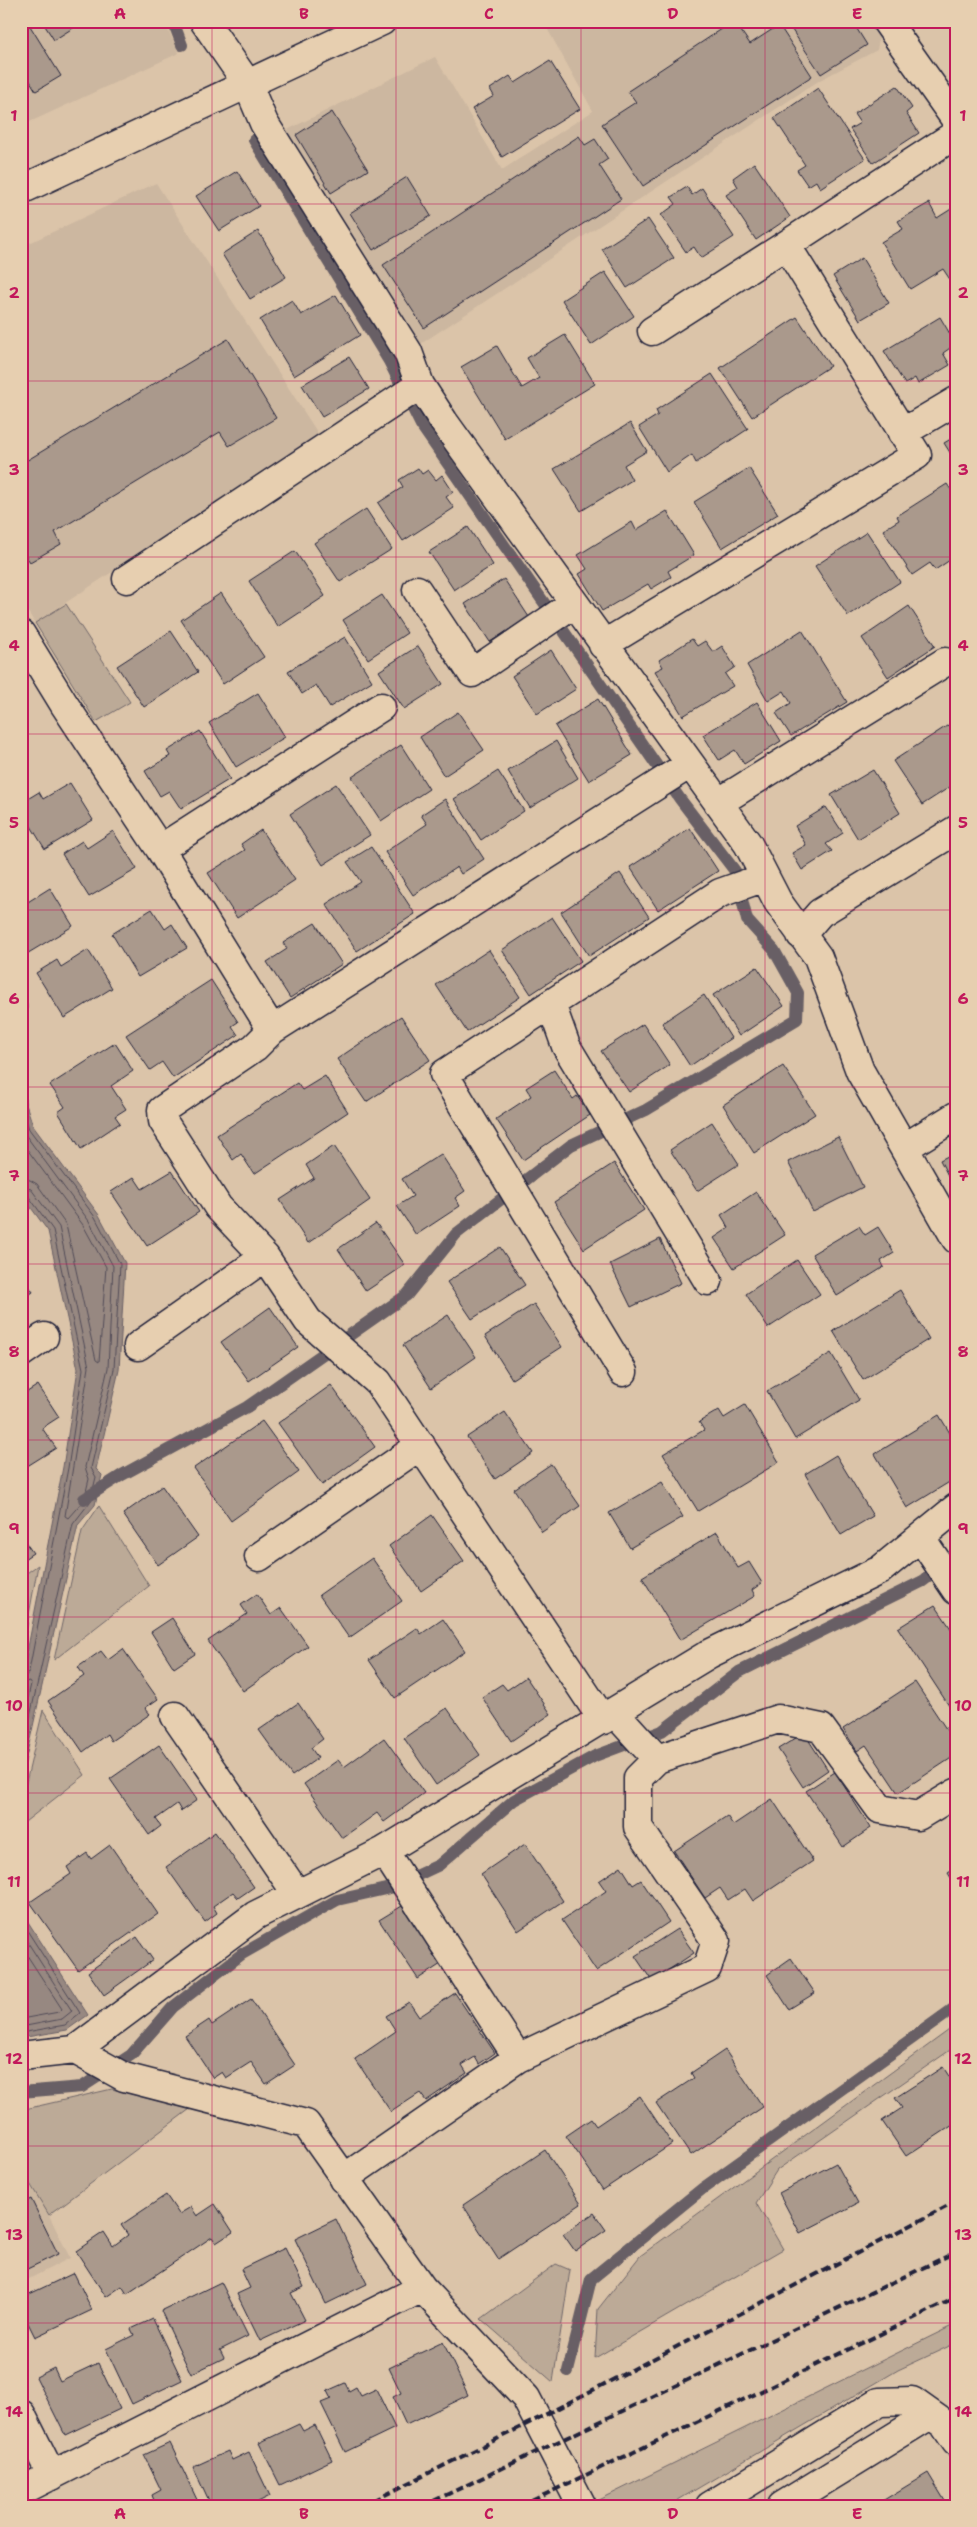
<svg xmlns="http://www.w3.org/2000/svg" width="977" height="2527" viewBox="0 0 977 2527" font-family="'Shantell Sans',sans-serif">
<style>
.built{fill:#ccb7a0}
.green{fill:#bcaa97;stroke:#6f6669}
.water{fill:#978881;stroke:#685f65}
.lines{fill:none;stroke-linecap:round;stroke-linejoin:round}
.shore{stroke:#514b57;stroke-width:1}
.stream{stroke:#685f65;stroke-width:12}
.building{fill:#aa998c;stroke:#22223b}
.street-casing{stroke:#22223b;stroke-width:31}
.secondary-casing{stroke:#22223b;stroke-width:31}
.street{stroke:#e7cfb0;stroke-width:28}
.secondary{stroke:#e7cfb0;stroke-width:28}
.rail{stroke:#22223b;stroke-width:4;stroke-dasharray:8 4;stroke-linecap:butt}
.grid{fill:none;stroke:#c2185b;stroke-width:1;stroke-opacity:0.55}
.neatline{fill:none;stroke:#c2185b;stroke-width:2}
.grid-label{font-size:16px;text-anchor:middle;font-weight:bold;fill:#c2185b}
</style>
<rect width="100%" height="100%" fill="#dbc4a9"/>
<filter id="ink" filterUnits="userSpaceOnUse"><feTurbulence type="fractalNoise" baseFrequency=".02" numOctaves="2"/><feDisplacementMap in="SourceGraphic" scale="10" xChannelSelector="R" yChannelSelector="G"/><feConvolveMatrix kernelMatrix="1 2 1 2 8 2 1 2 1" color-interpolation-filters="sRGB"/></filter>
<g filter="url(#ink)">
<!-- built -->
<path class="built" d="M21 21H164L179 53 21 126Z
M543 21H872L880 32 877 50 820 80 416 347 281 133 435 57 502 170 593 111Z
M156 183 319 435 35 623 21 601V247Z
M21 2169 49 2215 70 2258 21 2283Z"/>
<!-- green -->
<path class="green" d="M66 604 130 702 96 722 35 623Z
M99 1506 149 1586 54 1660 82 1531Z
M38 1565 21 1659V1577Z
M43 1710 85 1775 21 1825V1804Z
M956 2025V2046L777 2170 756 2203 783 2249 595 2358 598 2309 640 2256Z
M112 2089 190 2109 49 2215 21 2169V2110Z
M556 2264 570 2270 553 2382 481 2319Z
M956 2324V2343L898 2370 668 2506H587Z"/>
<!-- water -->
<path class="water" d="M21 990 27 1005 25 1101 33 1126 99 1215 125 1263 119 1370 96 1469 102 1475 95 1505 78 1525 21 1780V1683L63 1467 78 1369 48 1231 21 1194Z
M21 1911 88 2015 67 2030 21 2038Z"/>
<g class="lines">
<!-- shore -->
<path class="shore" d="M21 1104 29 1129 95 1217 120 1264 114 1369 91 1468 96 1477 90 1502 73 1524 21 1757
M21 1125 24 1133 89 1221 113 1266 108 1368 85 1467 89 1479 84 1500 68 1518 65 1516 89 1367 59 1227 31 1189 21 1186
M21 1141 83 1225 106 1267 99 1362 96 1360 66 1225 37 1184 30 1180 21 1178
M21 1192 27 1194 53 1230 83 1369 68 1468 29 1671 26 1676H21
M21 1683 29 1681 31 1684 21 1728
M21 1921 80 2013 65 2025 21 2033
M21 1932 72 2011 62 2019 21 2027
M21 1946 62 2009 59 2012 21 2019"/>
<!-- stream -->
<path class="stream" d="M173 21 182 45
M84 1499 122 1475 247 1407 407 1295 456 1234 571 1145 646 1110 797 1019 798 993 774 950 747 920 735 871 680 799 421 425 389 361 254 140
M21 2092 82 2087 131 2055 173 2007 242 1954 337 1900 390 1888 439 1865 514 1800 595 1756 662 1731 739 1672 923 1581 956 1556
M568 2371 591 2279 702 2189 956 2007"/>
</g>
<!-- building -->
<path class="building" d="M21 21H27L61 76 36 91 21 66Z
M42 21H84L54 40Z
M734 21 750 44 779 25 812 76 643 186 602 124 636 102 628 91Z
M786 21H852L867 45 821 74Z
M550 61 580 109 502 157 472 109 494 96 490 89 510 76 515 83Z
M897 86 912 108 906 113 919 133 873 163 850 129 860 123 854 114Z
M818 88 865 159 820 188 816 181 808 186 797 170 805 165 774 118Z
M332 112 368 170 331 193 296 135Z
M579 136 585 145 595 139 608 159 599 165 621 199 424 328 383 265Z
M754 163 790 217 756 240 726 195 738 187 733 178Z
M237 171 259 206 219 231 196 196Z
M407 177 431 216 373 250 350 213Z
M687 187 692 195 702 188 734 237 701 258 694 247 686 252 661 215 676 204 671 197Z
M929 203 937 218 956 206V279L951 281 943 269 910 289 881 242 903 229 898 221Z
M648 219 674 258 627 288 602 249Z
M258 231 286 277 250 299 222 254Z
M862 258 889 303 860 320 833 276Z
M605 272 634 316 591 345 562 300Z
M336 295 360 335 294 376 260 320 292 300 301 315Z
M797 317 830 366 752 417 720 368Z
M940 317 956 344 943 353 950 365 918 384 915 378 905 384 884 351Z
M565 335 595 384 505 439 461 367 497 346 522 388 539 378 527 358Z
M228 339 276 418 229 446 220 432 55 532 61 544 30 562 21 548V464Z
M349 357 369 389 322 417 302 385Z
M712 374 748 429 696 463 692 455 667 472 639 427 658 415 656 410Z
M630 423 647 451 624 465 632 480 581 511 554 469Z
M956 436V462L944 443Z
M418 468 422 474 428 470 436 480 442 475 453 492 446 497 454 508 403 541 378 503 403 487 399 480Z
M749 468 778 514 722 548 694 502Z
M947 484 956 497V556L935 570 930 563 912 575 883 530 899 520 897 516Z
M366 509 392 549 340 582 314 543Z
M667 511 694 555 668 571 671 577 651 589 648 584 602 611 579 574 587 569 578 555 632 522 636 530Z
M468 527 493 565 454 590 429 552Z
M867 532 900 582 848 616 815 566Z
M295 551 325 596 278 627 249 581Z
M504 579 529 617 490 642 465 604Z
M221 593 264 657 223 684 181 620Z
M382 595 407 633 368 659 343 620Z
M909 606 935 646 888 677 862 638Z
M802 630 847 702 791 736 776 713 791 703 784 691 768 701 747 665Z
M171 631 198 672 144 707 117 666Z
M345 637 372 681 330 707 316 685 302 694 288 671Z
M692 639 697 646 705 641 713 652 722 646 735 667 725 674 733 686 683 716 655 671 663 667 659 660Z
M418 646 443 684 404 709 379 671Z
M551 650 576 689 537 714 512 676Z
M258 693 285 737 236 767 209 723Z
M598 699 632 755 589 781 555 726Z
M757 702 781 741 744 764 735 750 719 760 703 735Z
M458 712 484 750 444 776 420 737Z
M956 720V783L922 805 893 761Z
M200 731 230 779 181 809 169 791 160 796 145 771 170 756 167 751Z
M556 741 578 778 530 808 508 771Z
M401 745 429 789 381 821 352 777Z
M873 770 900 813 858 839 831 795Z
M498 771 524 811 481 840 454 799Z
M70 783 93 820 45 849 21 810V803L39 792 43 799Z
M336 784 370 835 323 865 290 814Z
M445 799 484 859 461 874 457 867 413 895 385 852 427 824 421 815Z
M826 807 843 833 826 844 832 851 802 870 792 853 806 845 795 826Z
M690 828 718 871 658 910 630 867Z
M261 830 295 880 237 918 208 873 245 850 241 844Z
M113 831 137 869 89 897 62 854 82 841 87 848Z
M371 847 415 914 357 951 326 904 361 882 347 862Z
M620 873 649 917 589 956 561 912Z
M50 888 73 926 25 955 21 949V903L23 905Z
M152 909 165 929 172 924 187 948 138 977 112 934Z
M552 917 581 961 531 994 502 950Z
M315 923 342 964 290 998 267 962 287 949 283 943Z
M88 950 112 988 64 1018 36 973 57 960 61 967Z
M489 950 520 997 467 1032 436 985Z
M757 967 784 1006 739 1036 713 995Z
M211 980 238 1022 232 1026 238 1035 173 1078 162 1062 150 1070 126 1035Z
M704 995 731 1038 690 1066 662 1023Z
M401 1016 430 1060 366 1102 337 1059Z
M643 1024 670 1065 629 1092 601 1051Z
M115 1043 133 1071 111 1086 126 1109 115 1116 120 1123 81 1149 58 1112 65 1107 50 1085Z
M783 1066 815 1114 754 1153 723 1105Z
M554 1070 573 1099 577 1096 590 1115 523 1160 496 1119 531 1096 526 1088Z
M325 1076 348 1112 254 1174 241 1154 233 1160 217 1135 297 1083 302 1090Z
M712 1122 739 1164 697 1191 670 1150Z
M838 1137 863 1187 813 1212 788 1162Z
M334 1146 370 1200 308 1243 280 1200 314 1178 306 1165Z
M956 1152V1191L940 1160Z
M441 1154 465 1191 455 1198 460 1206 416 1235 397 1206 413 1196 402 1179Z
M614 1163 644 1210 584 1249 554 1202Z
M172 1171 199 1212 147 1246 111 1192 134 1177 142 1189Z
M756 1192 785 1235 734 1268 714 1238 729 1228 721 1215Z
M376 1223 405 1265 366 1291 338 1249Z
M859 1226 865 1235 878 1227 894 1253 881 1261 884 1267 837 1296 812 1254Z
M660 1239 681 1283 631 1307 610 1264Z
M500 1247 525 1285 472 1319 447 1282Z
M797 1260 820 1294 768 1328 746 1294Z
M21 1275 33 1292 21 1300Z
M900 1290 929 1339 863 1380 833 1331Z
M534 1304 562 1347 512 1379 485 1336Z
M270 1307 298 1347 249 1381 221 1342Z
M448 1315 476 1357 431 1388 403 1345Z
M831 1353 859 1400 795 1439 767 1391Z
M38 1385 59 1417 42 1428 56 1448 21 1470V1396Z
M331 1385 375 1447 322 1485 278 1423Z
M745 1405 779 1462 698 1511 663 1454 704 1430 699 1422 719 1410 724 1418Z
M505 1412 533 1453 495 1479 467 1437Z
M939 1415 956 1443V1478L907 1508 875 1454Z
M262 1421 299 1472 231 1521 194 1468Z
M836 1455 873 1516 841 1535 805 1474Z
M551 1464 580 1506 542 1532 514 1489Z
M662 1482 683 1517 630 1548 609 1513Z
M162 1486 198 1537 158 1565 123 1514Z
M432 1515 464 1561 421 1591 389 1546Z
M717 1532 738 1568 749 1562 762 1583 752 1590 755 1596 680 1640 642 1577Z
M21 1536 33 1553 21 1561Z
M372 1558 402 1601 349 1638 319 1595Z
M257 1594 271 1615 281 1608 308 1646 243 1691 208 1641 247 1614 241 1605Z
M935 1605 956 1636 955 1715 898 1628Z
M172 1618 195 1654 174 1668 151 1632Z
M443 1619 465 1651 395 1698 369 1660 417 1628 421 1634Z
M123 1649 158 1699 145 1708 150 1714 111 1741 107 1734 83 1752 48 1701 84 1676 78 1667 101 1651 108 1660Z
M526 1677 551 1714 511 1741 482 1697 502 1684 507 1690Z
M915 1682 956 1744V1755L898 1793 866 1745 857 1751 843 1729Z
M298 1703 323 1739 311 1748 318 1758 292 1776 259 1730Z
M447 1708 480 1755 436 1785 404 1738Z
M804 1733 828 1770 803 1787 778 1749Z
M384 1738 424 1793 384 1822 377 1813 342 1838 304 1784 338 1760 344 1767Z
M159 1745 197 1800 181 1811 177 1804 156 1819 161 1826 149 1835 110 1779Z
M835 1772 871 1828 843 1847 806 1791Z
M772 1799 813 1861 753 1901 745 1889 728 1900 720 1888 705 1898 674 1851 727 1816 733 1825Z
M215 1832 254 1887 238 1898 233 1892 213 1906 217 1913 205 1922 166 1867Z
M525 1844 563 1901 518 1931 481 1874Z
M110 1845 158 1914 78 1970 30 1902 71 1874 67 1867 87 1853 91 1859Z
M621 1866 633 1885 641 1880 669 1922 596 1971 562 1920 606 1891 599 1881Z
M956 1868V1886L948 1873Z
M402 1906 441 1964 418 1979 379 1920Z
M677 1929 694 1953 652 1981 635 1956Z
M137 1937 153 1960 104 1995 88 1972Z
M791 1958 815 1993 789 2009 767 1975Z
M455 1993 495 2053 479 2064 475 2057 462 2065 467 2073 426 2101 420 2093 391 2112 355 2059 396 2031 386 2016 409 2002 419 2017Z
M251 1999 295 2065 266 2084 251 2062 226 2078 222 2072 213 2078 185 2036 209 2020 212 2025Z
M725 2050 763 2107 691 2155 656 2103 694 2078 691 2073Z
M943 2067 956 2087V2123L906 2156 882 2121 902 2108 895 2098Z
M640 2096 672 2144 603 2190 566 2136 591 2119 596 2126Z
M545 2150 581 2204 498 2259 463 2205Z
M836 2163 858 2203 800 2233 779 2193Z
M166 2195 179 2214 191 2207 197 2216 215 2204 233 2232 216 2243 212 2237 127 2294 122 2286 106 2297 76 2251 104 2232 113 2246 128 2235 121 2225Z
M31 2199 58 2254 21 2272V2204Z
M594 2213 606 2230 575 2251 563 2234Z
M336 2219 367 2284 326 2304 295 2239Z
M285 2248 304 2287 291 2293 305 2320 260 2341 237 2294 250 2288 241 2269Z
M74 2273 92 2310 35 2337 21 2309V2298Z
M221 2282 248 2336 220 2350 224 2358 191 2374 161 2311Z
M153 2319 182 2380 132 2404 106 2349 134 2335 131 2329Z
M443 2342 468 2395 406 2425 393 2397 401 2393 389 2368Z
M98 2363 120 2409 65 2435 36 2377 54 2368 60 2381Z
M345 2383 349 2391 356 2387 361 2396 376 2389 395 2428 345 2452 321 2403 331 2399 327 2391Z
M299 2424 303 2431 315 2425 332 2460 280 2485 259 2443Z
M170 2443 200 2506H156L152 2495 161 2490 144 2455Z
M228 2451 232 2460 249 2452 270 2496 250 2506H211L193 2467Z
M928 2473 948 2506H874Z"/>
<g class="lines">
<!-- street casing -->
<g class="street-casing">
<path id="street" d="M204 21 247 83 264 123 408 352 420 385 444 422 748 844 778 902 818 957 860 1071 956 1239
M886 21 956 120
M652 331 786 245
M902 433 956 401
M127 579 420 385
M417 590 472 673 573 604
M21 634 64 704 160 849 272 1030 255 1047 162 1110 163 1121 218 1207 265 1257 308 1321 378 1382 603 1720
M603 645 917 455 786 245 956 134
M718 803 945 662
M160 849 381 707
M801 935 820 913 956 830
M551 1004 566 1046 708 1281
M272 1030 690 764
M904 1148 956 1116
M138 1346 265 1257
M21 1353 44 1337
M623 1372 444 1074 720 893 765 877
M921 1538 956 1590
M259 1557 421 1445
M615 1713 657 1759
M175 1716 297 1894
M384 1851 518 2058
M75 2050 256 1915 384 1851 709 1654 880 1570 956 1508
M21 2056 75 2050 124 2077 306 2124 422 2288 526 2398 582 2506
M343 2179 518 2058 707 1968 716 1941 638 1827V1778L657 1759 778 1719 821 1728 880 1809 918 1816 956 1793
M21 2414 52 2476
M21 2491 422 2288
M710 2506 879 2402 912 2401 943 2423 956 2442
M782 2506 930 2415"/>
</g>
<!-- secondary casing -->
<g class="secondary-casing">
<path id="secondary" d="M21 190 382 21"/>
</g>
<!-- street -->
<use href="#street" class="street"/>
<!-- secondary -->
<use href="#secondary" class="secondary"/>
<!-- rail -->
<path class="rail" d="M363 2506 537 2419 956 2202
M423 2506 956 2252
M521 2506 956 2298"/>
</g>
</g>
<!-- grid -->
<path class="grid" d="M212 21V2506M396 21V2506M581 21V2506M765 21V2506M21 204H956M21 381H956M21 557H956M21 734H956M21 910H956M21 1087H956M21 1264H956M21 1440H956M21 1617H956M21 1793H956M21 1970H956M21 2146H956M21 2323H956"/>
<!-- margin -->
<rect width="977" height="2527" fill="none" stroke="#e7cfb0" stroke-width="55"/>
<rect x="28" y="28" width="922" height="2472" class="neatline"/>
<g class="grid-label">
<text x="120" y="19">A</text>
<text x="304" y="19">B</text>
<text x="489" y="19">C</text>
<text x="673" y="19">D</text>
<text x="857" y="19">E</text>
<text x="14" y="121">1</text>
<text x="963" y="121">1</text>
<text x="14" y="298">2</text>
<text x="963" y="298">2</text>
<text x="14" y="475">3</text>
<text x="963" y="475">3</text>
<text x="14" y="651">4</text>
<text x="963" y="651">4</text>
<text x="14" y="828">5</text>
<text x="963" y="828">5</text>
<text x="14" y="1004">6</text>
<text x="963" y="1004">6</text>
<text x="14" y="1181">7</text>
<text x="963" y="1181">7</text>
<text x="14" y="1357">8</text>
<text x="963" y="1357">8</text>
<text x="14" y="1534">9</text>
<text x="963" y="1534">9</text>
<text x="14" y="1711">10</text>
<text x="963" y="1711">10</text>
<text x="14" y="1887">11</text>
<text x="963" y="1887">11</text>
<text x="14" y="2064">12</text>
<text x="963" y="2064">12</text>
<text x="14" y="2240">13</text>
<text x="963" y="2240">13</text>
<text x="14" y="2417">14</text>
<text x="963" y="2417">14</text>
<text x="120" y="2519">A</text>
<text x="304" y="2519">B</text>
<text x="489" y="2519">C</text>
<text x="673" y="2519">D</text>
<text x="857" y="2519">E</text>
</g>
</svg>
